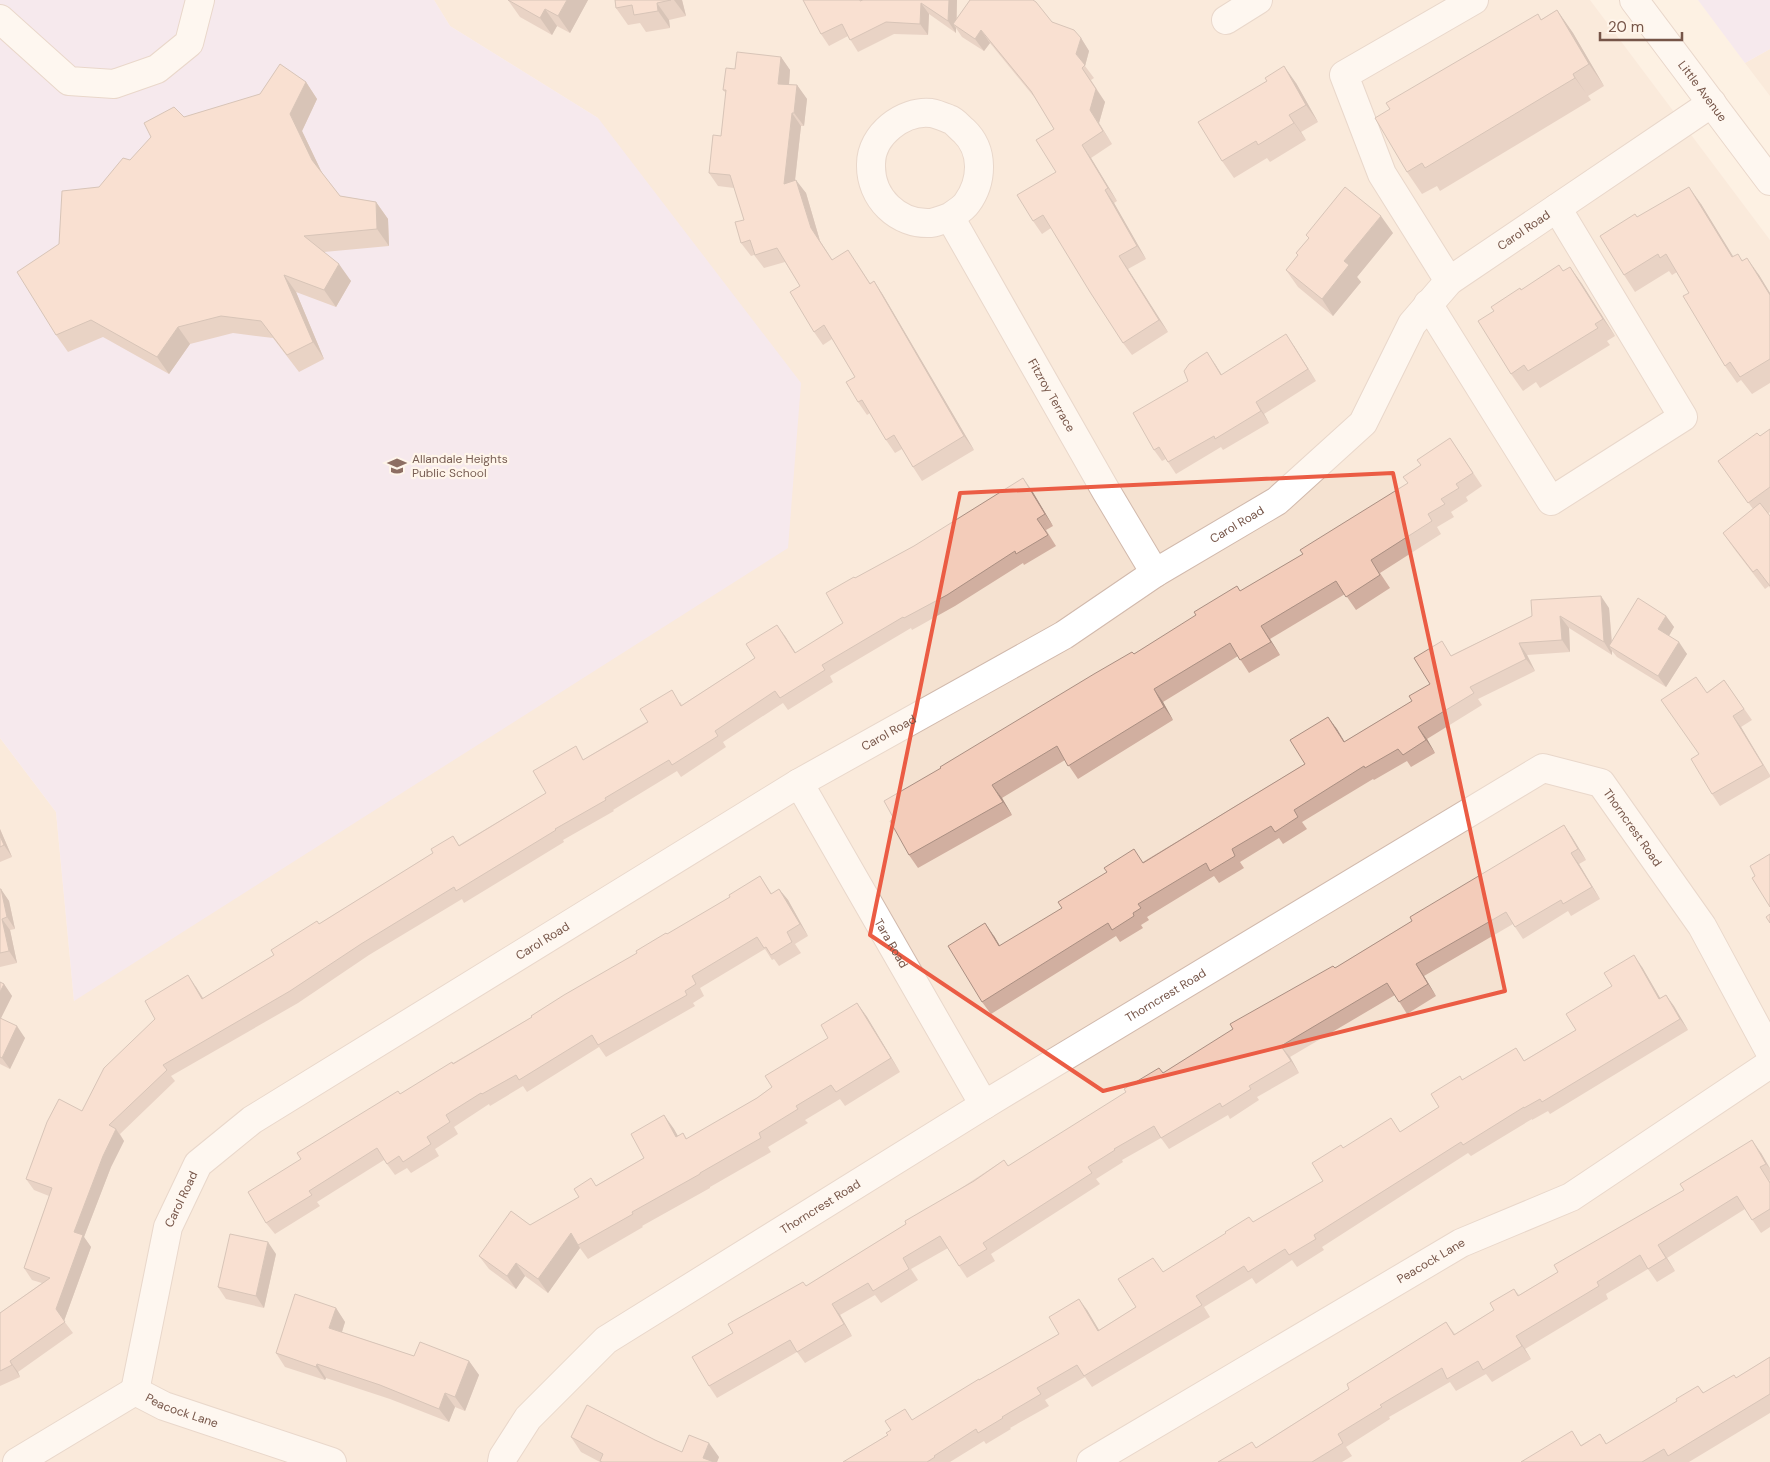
<svg xmlns="http://www.w3.org/2000/svg" width="1770" height="1462" viewBox="0 0 1770 1462" font-family="'DM Sans',sans-serif">
<style>
.residential{fill:#f5e2d1}
.education{fill:#eee0f9}
.lines{fill:none;stroke-linecap:round;stroke-linejoin:round}
.minor-casing{stroke:#d1b9ac;stroke-width:30}
.minor{stroke:#fff;stroke-width:28}
.wall{fill:#d1afa0}
.shaded-wall{fill:#aa8f82}
.building{fill:#f3ccba;stroke:#aa8f82}
.marked{fill:none;stroke:#eb5c44;stroke-width:4;stroke-linejoin:round}
.labels{text-anchor:middle;stroke-width:4.5;stroke-linejoin:round;paint-order:stroke}
.street-label{font-size:12px;fill:#765548;stroke:#fff5ea}
.education-label{font-size:12px;fill:#785e54;stroke:#fff5ea;text-anchor:start}
</style>
<rect width="100%" height="100%" fill="#fdf1e3"/>
<!-- residential -->
<path class="residential" d="M434 0H1590L1770 240V1462H0V738L56 812 74 1001 598 118 450 26Z
M1770 49V96L1745 63Z"/>
<!-- education -->
<path class="education" d="M0 0H434L450 26 598 118 801 383 788 548 74 1001 56 812 0 738Z
M1698 0H1770V49L1745 63Z"/>
<g class="lines">
<!-- minor casing -->
<g class="minor-casing">
<g id="minor">
<path id="s1" d="M1634 0 1770 181"/>
<path d="M0 19 69 81 114 84 157 69 189 43 200 0"/>
<path d="M1226 20 1258 0"/>
<path id="s2" d="M950 217C955 213 963 209 967 203 983 181 984 150 964 131 959 127 955 121 949 119 944 117 937 114 931 113 903 110 871 135 871 164 870 198 898 225 931 223 937 222 944 219 950 217L1106 491 1155 573"/>
<path d="M1449 281 1382 174 1344 75 1474 0"/>
<path d="M1428 304 1551 501 1683 417 1557 208"/>
<path id="s3" d="M799 783 984 1105"/>
<path id="s4" d="M135 1391 168 1227 198 1164 252 1120 799 783 1064 635 1155 573 1277 501 1363 423 1412 324 1449 281 1712 103"/>
<path id="s5" d="M135 1391 164 1406 332 1462"/>
<path d="M17 1462 135 1391"/>
<path id="s6" d="M502 1462 503 1457 528 1418 606 1340 984 1105 1543 768 1601 783 1702 926 1770 1052"/>
<path id="s7" d="M1091 1462 1461 1243 1571 1197 1770 1064"/>
</g>
</g>
<!-- minor -->
<use href="#minor" class="minor"/>
</g>
<!-- wall -->
<path class="wall" d="M508 0H588L570 33 557 26 552 35 520 17Z
M615 0H682L686 16 669 20 670 28 646 32 640 23 628 25 616 8Z
M803 0H862V1L863 0H957V19L970 0H1034V1L1052 22 1081 38 1089 51 1085 66 1094 78 1091 80 1105 102 1099 123 1112 144 1091 158 1117 201 1114 203 1146 259 1128 269 1168 332 1132 355 1123 343 1051 228 1042 234 1033 221 1056 172 1054 129 1035 98 990 43 984 51 962 37 956 28V33L929 14 928 35 894 34 858 52 848 36 829 46 821 34Z
M1557 10 1573 33 1604 86 1588 96 1591 100 1440 191 1437 186 1422 194 1407 172 1542 19Z
M781 57 790 70 789 85H797L807 99 804 126H801L795 181 806 193 820 241 832 260 857 263 870 283 874 281 883 295 974 450 922 481 913 467 902 449 895 453 886 440 870 413 867 415 858 402 855 377 832 339 823 345 814 332 800 286 785 262 764 268 754 255 751 256 741 243 744 220 734 188 718 186 709 173 721 136 726 93 723 90 735 69Z
M306 82 317 99 302 131 322 173 340 196 376 202 388 219 389 246 324 252 351 281 336 307 296 292 324 359 299 372 273 338 233 333 190 344 169 374 103 337 68 352 56 335 59 244 99 187 130 160 184 117Z
M1296 83 1318 122 1301 132 1306 140 1270 162 1267 158 1234 178 1222 161Z
M1701 204 1733 257 1743 260 1759 275 1770 293V383L1752 394 1741 380 1737 383 1725 366 1689 293 1677 272 1672 275 1669 271 1635 292 1624 275 1638 217Z
M1393 233 1357 277 1361 282 1333 316 1298 287 1286 270 1298 255 1296 253 1309 238 1306 235Z
M1570 267 1582 284 1615 336 1607 341 1610 345 1540 388 1536 382 1523 391 1511 374 1521 290 1563 271Z
M1294 346 1316 381 1264 414 1269 423 1223 450 1221 447 1176 474 1166 459 1162 461 1154 450 1188 381 1215 364 1222 375Z
M1770 429V512L1768 514 1770 516V588L1769 586 1765 589 1735 550 1723 533 1753 509 1718 461 1760 436Z
M1450 438 1482 486 1466 497 1468 501 1451 512 1454 517 1437 527 1441 534 1380 573 1390 588 1356 610 1345 594 1270 639 1280 655 1249 673 1238 656 1163 702 1173 720 1078 779 1065 760 1002 798 1012 815 918 868 909 855 894 819 941 768 1303 554 1408 483 1421 465Z
M1031 489 1053 526 1046 530 1056 546 1024 565 1023 563 955 606 912 630 911 628 830 676 833 682 788 710 783 703 723 742 726 747 681 777 677 771 613 810 614 811 563 840 564 842 464 903 462 899 369 955 298 1003 171 1076 175 1081 120 1134 124 1141 111 1167 84 1237 91 1247 64 1321 73 1333 18 1372 20 1377 0 1386V1313L42 1283 32 1280 24 1268 49 1196 34 1190 26 1179 82 1111 155 1019 196 987 203 998 274 955 319 924 433 853 453 836 459 845 546 793 584 759 680 702 682 705 755 658 785 636 796 653 843 623 855 578Z
M1609 608 1612 641 1666 616 1674 627 1669 636 1687 654 1666 687 1617 657 1612 651V655L1569 628 1570 652 1527 655 1535 671 1478 699 1482 705 1427 739 1435 753 1411 767 1407 761 1374 780 1373 779 1302 822 1307 829 1283 844 1279 838 1240 862 1244 868 1219 883 1214 876 1147 917 1149 920 1141 925 1143 928 1120 942 1116 936 991 1014 982 1002 994 936 1000 946 1143 862 1305 764 1328 717 1344 742 1412 701 1430 684 1452 655 1532 616Z
M1724 680 1752 720 1741 727 1770 775V777L1720 806 1712 794 1699 754 1707 692Z
M1564 825 1572 837 1586 860 1579 864 1600 899 1571 916 1568 911 1523 939 1513 924 1424 976 1436 996 1407 1014 1395 995 1290 1057 1299 1073 1257 1097 1259 1100 1230 1119 1228 1115 1169 1149 1161 1138 1122 1160 1123 1162 1096 1179 1100 1184 991 1254 995 1261 967 1278 959 1266 948 1248 911 1269 918 1280 881 1303 875 1295 840 1315 852 1336 805 1363 797 1352 717 1398 709 1386 733 1333 806 1286 906 1224 1004 1160 1008 1166 1163 1073 1412 921Z
M0 829 12 857 0 862Z
M760 876 772 894 779 889 788 900 808 936 795 944 801 953 779 966 774 959 772 960 765 949 700 988 704 996 693 1003 695 1006 606 1057 599 1047 527 1092 523 1086 490 1106 489 1104 454 1127 458 1134 435 1149 439 1156 411 1173 407 1168 395 1175 384 1160 317 1202 320 1206 275 1234 266 1223 301 1159 400 1094 532 1017 730 897Z
M0 889 9 901 15 929 10 930 17 963 0 967Z
M1642 967 1660 998 1666 995 1688 1030 1550 1114 1548 1111 1532 1120V1119L1471 1156 1468 1153 1322 1247 1324 1250 1297 1267 1292 1260 1256 1284 1252 1278 1204 1307 1210 1317 1092 1387 1085 1377 1045 1400 1049 1406 1010 1428 1011 1429 986 1444 984 1441 950 1462H843L979 1380 1059 1334 1087 1310 1099 1330 1136 1307 1163 1272 1253 1222 1323 1181 1344 1148 1400 1132 1439 1107 1462 1080 1525 1060 1576 1030Z
M0 982 4 984 12 996 1 1018 25 1038 10 1069 0 1064Z
M857 1003 867 1017 900 1072 845 1106 840 1099 805 1120 808 1123 768 1147 771 1152 710 1187V1188L642 1226 643 1227 588 1259 580 1248 548 1293 525 1276 516 1289 489 1269 479 1256 579 1197 597 1185 644 1158 664 1115 678 1136 683 1133 687 1139 757 1098 772 1087 828 1038Z
M1761 1153 1770 1168V1180H1769L1770 1181V1227L1761 1233 1745 1209 1667 1258 1675 1271 1657 1282 1648 1269 1606 1294 1608 1299 1525 1349 1531 1359 1492 1382 1486 1374 1456 1391 1450 1382 1389 1417 1390 1419 1346 1447 1352 1456 1342 1462H1218L1257 1447 1349 1389 1446 1322 1455 1334 1494 1310 1514 1289 1519 1295Z
M276 1254 264 1308 226 1299 218 1287Z
M336 1308 345 1322 342 1332 414 1356 469 1361 479 1375 465 1411 455 1407 449 1422 390 1399 326 1378 325 1380 285 1367 276 1353Z
M1770 1357V1413L1689 1462H1521L1581 1445 1600 1434 1607 1444 1677 1401 1698 1386 1704 1393 1736 1378Z
M571 1437 655 1440 682 1452 719 1457 717 1462H600L581 1452Z"/>
<!-- shaded-wall -->
<path class="shaded-wall" d="M567 0H588L570 33 558 16Z
M674 0H682L686 16Z
M949 0H957L956 26 953 24 956 28V33L948 21Z
M657 3 669 20 670 28 658 11Z
M921 3 929 14 928 35 920 24Z
M545 9 557 26 552 35 540 18Z
M1557 10 1573 33 1604 86 1589 64Z
M981 30 990 43 984 51 975 39Z
M1081 38 1089 51 1085 66 1076 54Z
M781 57 790 70 788 97 778 84Z
M1284 66 1296 83 1318 122 1306 105Z
M1082 68 1105 102 1099 123 1112 144 1090 110Z
M1573 74 1588 96 1591 100 1575 78Z
M306 82 317 99 302 131 324 177 312 160 290 114Z
M797 85 807 99 804 126 794 113Z
M792 113 801 126 793 197 784 184Z
M1289 115 1301 132 1306 140 1294 123Z
M1082 145 1091 158 1117 201 1108 188Z
M796 180 806 193 820 241 841 273 811 228Z
M1689 187 1701 204 1744 274 1732 257Z
M1105 190 1114 203 1146 259 1137 246Z
M376 202 388 219 389 246 377 229Z
M1381 216 1393 233 1357 277 1361 282 1333 316 1322 299 1344 261Z
M1119 256 1128 269 1168 332 1159 320Z
M1747 258 1759 275 1770 293V295Z
M339 264 351 281 336 307 324 290Z
M1570 267 1582 284 1615 336 1603 319Z
M284 275 296 292 324 359 313 342Z
M874 281 883 295 974 450 964 436Z
M178 327 190 344 169 374 157 357Z
M1286 334 1294 346 1316 381 1308 369Z
M1207 352 1215 364 1229 387 1221 375Z
M1256 402 1264 414 1269 423 1261 411Z
M1023 478 1031 489 1053 526 1045 514Z
M1601 596 1609 608 1612 648 1609 646 1612 651V655L1604 642Z
M1560 616 1569 628 1570 652 1562 640Z
M1666 616 1674 627 1666 641 1658 629Z
M777 625 785 636 803 665 795 653Z
M1261 626 1270 639 1280 655 1271 642Z
M1679 642 1687 654 1666 687 1658 676Z
M1519 643 1527 655 1535 671 1526 659Z
M1154 689 1163 702 1173 720 1164 707Z
M1733 716 1741 727 1770 776 1763 765Z
M1328 717 1337 729 1352 754 1344 742Z
M1418 727 1427 739 1435 753 1426 740Z
M992 785 1002 798 1012 815 1003 802Z
M1564 825 1572 837 1586 860 1578 849Z
M0 829 12 857 4 845 0 836Z
M1571 853 1579 864 1600 899 1592 887Z
M1 889 9 901 15 929 7 917Z
M779 889 788 900 808 936 800 924Z
M2 919 10 930 17 963 9 951Z
M985 923 994 936 1007 958 999 946Z
M1634 955 1642 967 1667 1010 1659 999Z
M1416 964 1424 976 1436 996 1428 984Z
M188 975 196 987 210 1010 202 999Z
M4 984 12 996 0 1020V992Z
M1666 995 1674 1006 1688 1030 1680 1019Z
M857 1003 867 1017 900 1072 891 1058Z
M17 1026 25 1038 10 1069 2 1058Z
M1281 1046 1290 1057 1299 1073Z
M664 1115 674 1129 686 1151 676 1137Z
M116 1129 124 1141 111 1167 84 1237 91 1247 64 1321 56 1309 74 1232 103 1156Z
M1752 1140 1761 1153 1770 1169 1766 1164Z
M571 1233 580 1248 548 1293 538 1279Z
M268 1242 276 1254 264 1308 256 1296Z
M1658 1245 1667 1258 1675 1271 1666 1258Z
M516 1263 525 1276 516 1289 507 1276Z
M1079 1299 1087 1310 1106 1342 1098 1331Z
M832 1304 840 1315 852 1336 844 1324Z
M336 1308 345 1322 339 1341 329 1328Z
M1516 1336 1525 1349 1531 1359 1522 1346Z
M10 1361 18 1372 20 1377 12 1365Z
M469 1361 479 1375 465 1411 455 1397Z
M317 1364 326 1378 325 1380 316 1367Z
M445 1393 455 1407 449 1422 439 1409Z
M709 1443 719 1457 717 1462H706L703 1458Z"/>
<!-- building -->
<path class="building" d="M508 0H567L558 16 545 9 540 18Z
M615 0H671L657 3 658 11 634 15 632 5 616 8Z
M803 0H860V1L863 0H949L948 21 921 3 920 24 886 22 850 40 842 24 821 34Z
M970 0H1033L1036 2 1052 22 1074 30 1081 38 1076 54 1085 65 1082 68 1096 89 1090 110 1103 131 1082 145 1108 188 1105 190 1137 246 1119 256 1159 320 1123 343 1090 292 1043 215 1033 221 1017 195 1056 172 1036 140 1054 129 1031 91 981 30 975 39 953 24Z
M1557 10 1589 64 1573 74 1575 78 1425 168 1422 163 1407 172 1375 118 1390 109 1386 103 1538 14 1541 20Z
M737 52 781 57 778 84 797 85 794 113H792L784 184 796 180 811 228 832 260 848 250 870 284 874 281 964 436 913 467 894 435 886 440 862 400 858 402 846 382 855 377 824 325 814 332 790 292 800 286 777 248 755 255 750 240 741 243 735 222 744 220 730 175 709 173 713 135 721 136 726 90H723L726 68 735 69Z
M280 64 306 82 290 114 312 160 340 196 376 202 377 229 304 236 339 264 324 290 284 275 313 342 287 355 261 321 221 316 178 327 157 357 91 320 56 335 17 272 59 244 62 191 99 187 123 158 130 160 151 137 144 123 174 107 184 117 260 94Z
M1284 66 1306 105 1289 115 1294 123 1258 145 1256 141 1222 161 1198 122 1267 81 1265 78Z
M1345 187 1381 216 1344 261 1349 265 1322 299 1286 270 1298 255 1296 253 1309 238 1306 235Z
M1689 187 1732 257 1738 254 1742 261 1747 258 1770 295V359L1740 377 1730 362 1725 366 1683 296 1689 293 1666 254 1660 258 1658 254 1624 275 1600 236 1635 214 1637 217Z
M1559 265 1563 271 1570 267 1603 319 1595 324 1598 328 1528 371 1524 365 1511 374 1478 321 1494 311 1491 307 1520 288 1521 290Z
M1286 334 1308 369 1256 402 1261 411 1215 439 1214 436 1168 462 1159 447 1154 450 1133 413 1188 381 1184 371 1189 364 1207 352 1221 375Z
M1770 429V487L1748 503 1718 461 1757 433 1760 436Z
M1450 438 1473 473 1456 484 1459 488 1441 499 1445 504 1428 514 1432 521 1371 560 1380 575 1346 597 1336 581 1261 626 1271 642 1240 660 1230 643 1154 689 1164 707 1068 766 1057 746 992 785 1003 802 909 855 890 821 894 819 884 801 941 768 940 767 1094 674 1132 652 1134 654 1196 615 1194 612 1237 586 1240 591 1303 554 1300 550 1408 483 1403 477 1421 465 1417 460Z
M1023 478 1045 514 1037 519 1048 535 1016 554 1015 551 947 595 904 618 903 617 822 665 825 670 780 698 775 691 715 731 718 736 672 765 669 760 605 798 606 800 555 829 556 830 456 891 454 887 361 944 290 991 163 1065 167 1070 109 1125 116 1129 103 1156 74 1232 83 1235 56 1309 65 1322 10 1361 12 1365 0 1371V1313L50 1278 24 1268 52 1188 26 1179 47 1122 59 1099 82 1111 104 1068 155 1019 145 1001 188 975 202 999 274 955 271 950 317 921 319 924 433 853 431 849 453 836 459 846 546 793 533 771 576 746 583 760 648 722 640 709 672 690 681 706 755 658 746 644 777 625 795 653 843 623 826 593 854 577 855 578 914 546Z
M1760 503 1770 516V586L1757 569 1753 572 1723 533Z
M1601 596 1604 642 1560 616 1562 640 1519 643 1526 659 1470 687 1474 693 1418 727 1426 740 1403 755 1398 749 1365 768 1364 766 1294 810 1298 817 1275 832 1271 826 1232 849 1235 856 1210 871 1206 863 1138 904 1141 908 1133 913 1134 916 1112 930 1108 923 982 1002 948 946 985 923 999 946 1062 908 1058 902 1107 872 1104 868 1134 849 1143 863 1231 809 1305 764 1290 740 1328 717 1344 742 1412 701 1409 696 1430 684 1414 658 1442 641 1451 656 1532 616 1531 600Z
M1638 598 1666 616 1658 629 1679 642 1658 676 1609 646Z
M1696 677 1707 693 1724 680 1744 709 1733 716 1763 765 1712 794 1691 759 1699 754 1661 700Z
M1564 825 1578 849 1571 853 1592 887 1563 904 1561 900 1515 927 1506 912 1416 964 1428 984 1399 1002 1387 983 1281 1046 1291 1061 1249 1086 1251 1089 1222 1107 1220 1103 1161 1138 1154 1126 1114 1149 1115 1150 1088 1167 1092 1173 983 1243 987 1249 959 1266 940 1236 903 1258 909 1269 873 1291 868 1283 832 1304 844 1324 797 1352 790 1340 709 1386 692 1357 733 1333 728 1324 803 1282 806 1286 906 1224 905 1221 974 1181 1004 1160 1008 1166 1126 1092 1124 1089 1159 1068 1163 1073 1233 1029 1230 1024 1333 966 1335 968 1412 921 1410 917Z
M0 836 4 845 0 847Z
M1770 854V907L1752 878 1755 876 1750 866Z
M760 876 771 894 779 889 800 924 787 932 792 942 771 955 766 947 764 948 757 937 692 976 696 984 685 991 687 995 598 1045 592 1035 519 1080 516 1075 482 1094 481 1093 446 1115 450 1122 427 1137 431 1144 403 1162 399 1156 387 1164 377 1148 309 1191 312 1195 266 1223 248 1192 301 1159 297 1153 398 1091 400 1094 452 1062 453 1064 532 1017 531 1016 564 995 637 953 636 951 666 933 667 934 730 897 729 895Z
M0 889H1L7 917 2 919 9 951 0 953Z
M1770 914V923L1766 917Z
M1634 955 1659 999 1666 995 1680 1019 1542 1102 1540 1099 1524 1108V1107L1463 1145 1461 1142 1314 1235 1316 1239 1289 1255 1285 1249 1248 1272 1244 1266 1196 1296 1202 1305 1084 1376 1077 1365 1037 1388 1041 1394 1002 1417 1003 1418 978 1433 976 1429 934 1456 935 1457 927 1462H843L888 1435 886 1433 891 1430 885 1421 905 1409 912 1420 979 1379V1380L1059 1334 1049 1317 1079 1299 1098 1331 1136 1307 1118 1279 1153 1258 1163 1272 1226 1233 1225 1232 1249 1217 1253 1222 1323 1181 1312 1163 1341 1145 1343 1148 1391 1118 1400 1132 1439 1107 1431 1094 1460 1076 1462 1080 1516 1048 1524 1061 1576 1030 1566 1014 1612 986 1604 973Z
M0 982 4 984 0 992Z
M857 1003 891 1058 836 1092 831 1085 796 1106 798 1109 759 1133 761 1138 700 1173V1174L632 1212 633 1214 578 1245 571 1233 538 1279 516 1263 507 1276 479 1256 511 1211 530 1225 579 1197 574 1189 591 1178 596 1186 644 1158 631 1134 664 1115 676 1137 683 1133 686 1139 757 1098 772 1087 765 1076 828 1038 821 1025Z
M0 1018 17 1026 2 1058 0 1057Z
M1752 1140 1766 1164 1760 1167 1770 1183V1209L1752 1220 1737 1196 1658 1245 1666 1258 1648 1269 1640 1255 1597 1282 1599 1286 1516 1336 1522 1346 1483 1370 1478 1361 1447 1379 1442 1368 1380 1405 1382 1407 1338 1434 1343 1443 1312 1462H1218L1252 1442 1256 1448 1349 1389 1347 1384 1446 1322 1454 1335 1494 1310 1490 1303 1514 1289 1518 1296 1558 1272 1554 1265 1684 1190 1680 1184Z
M230 1234 268 1242 256 1296 218 1287Z
M295 1294 336 1308 329 1328 414 1356 420 1342 469 1361 455 1397 445 1393 439 1409 380 1385 317 1364 316 1367 276 1353Z
M1770 1357V1394L1668 1456 1664 1449 1642 1462H1521L1572 1431 1581 1446 1600 1434 1606 1444 1677 1401 1676 1399 1698 1386 1703 1393 1734 1375 1736 1378Z
M587 1405 655 1440 682 1452 689 1435 709 1443 703 1458 714 1462H602L600 1461 603 1454 571 1437Z"/>
<!-- marked area -->
<path d="M0 0H1770V1462H0ZM1393 473 1505 991 1103 1091 870 935 960 493Z" fill="#fdf1e3" fill-opacity=".55" fill-rule="evenodd"/>
<path class="marked" d="M1393 473 1505 991 1103 1091 870 935 960 493Z"/>
<!-- icons -->
<defs>
<g id="school-bare" transform="scale(1.5)"><path d="M0-5L7-2L0 1L-7-2ZM-4 1L0 2.5L4 1V4Q0 6-4 4Z" fill="#8d6e63" stroke="#fff5ea" stroke-width="2.5" paint-order="stroke"/></g>
</defs>
<g fill-rule="evenodd">
<use href="#school-bare" x="397" y="466"/>
</g>
<g class="labels">
<!-- street labels -->
<g class="street-label">
<text dy="4" stroke="none"><textPath href="#s1" startOffset="114">Little Avenue</textPath></text>
<text dy="4" stroke="none"><textPath href="#s4" startOffset="1878">Carol Road</textPath></text>
<text dy="4" stroke="none"><textPath href="#s2" startOffset="546">Fitzroy Terrace</textPath></text>
<text dy="4" stroke="none"><textPath href="#s4" startOffset="1458">Carol Road</textPath></text>
<text dy="4" stroke="none"><textPath href="#s4" startOffset="1052">Carol Road</textPath></text>
<text dy="4" stroke="none"><textPath href="#s6" startOffset="1374">Thorncrest Road</textPath></text>
<text dy="4" stroke="none"><textPath href="#s4" startOffset="648">Carol Road</textPath></text>
<text dy="4" stroke="none"><textPath href="#s3" startOffset="185">Tara Road</textPath></text>
<text dy="4" stroke="none"><textPath href="#s6" startOffset="819">Thorncrest Road</textPath></text>
<text dy="4" stroke="none"><textPath href="#s4" startOffset="198">Carol Road</textPath></text>
<text dy="4" stroke="none"><textPath href="#s6" startOffset="414">Thorncrest Road</textPath></text>
<text dy="4" stroke="none"><textPath href="#s7" startOffset="395">Peacock Lane</textPath></text>
<text dy="4" stroke="none"><textPath href="#s5" startOffset="51">Peacock Lane</textPath></text>
</g>
<!-- education labels -->
<g class="education-label">
<text x="412" y="463">Allandale Heights<tspan x="412" dy="14">Public School</tspan></text>
</g>
</g>
<!-- scale -->
<path d="M1600 32v8h82v-8" fill="none" stroke="#765548" stroke-width="2.5"/>
<text x="1608" y="32" font-size="15" fill="#765548" stroke="#fff5ea" stroke-width="4" paint-order="stroke">20 m</text>
</svg>
